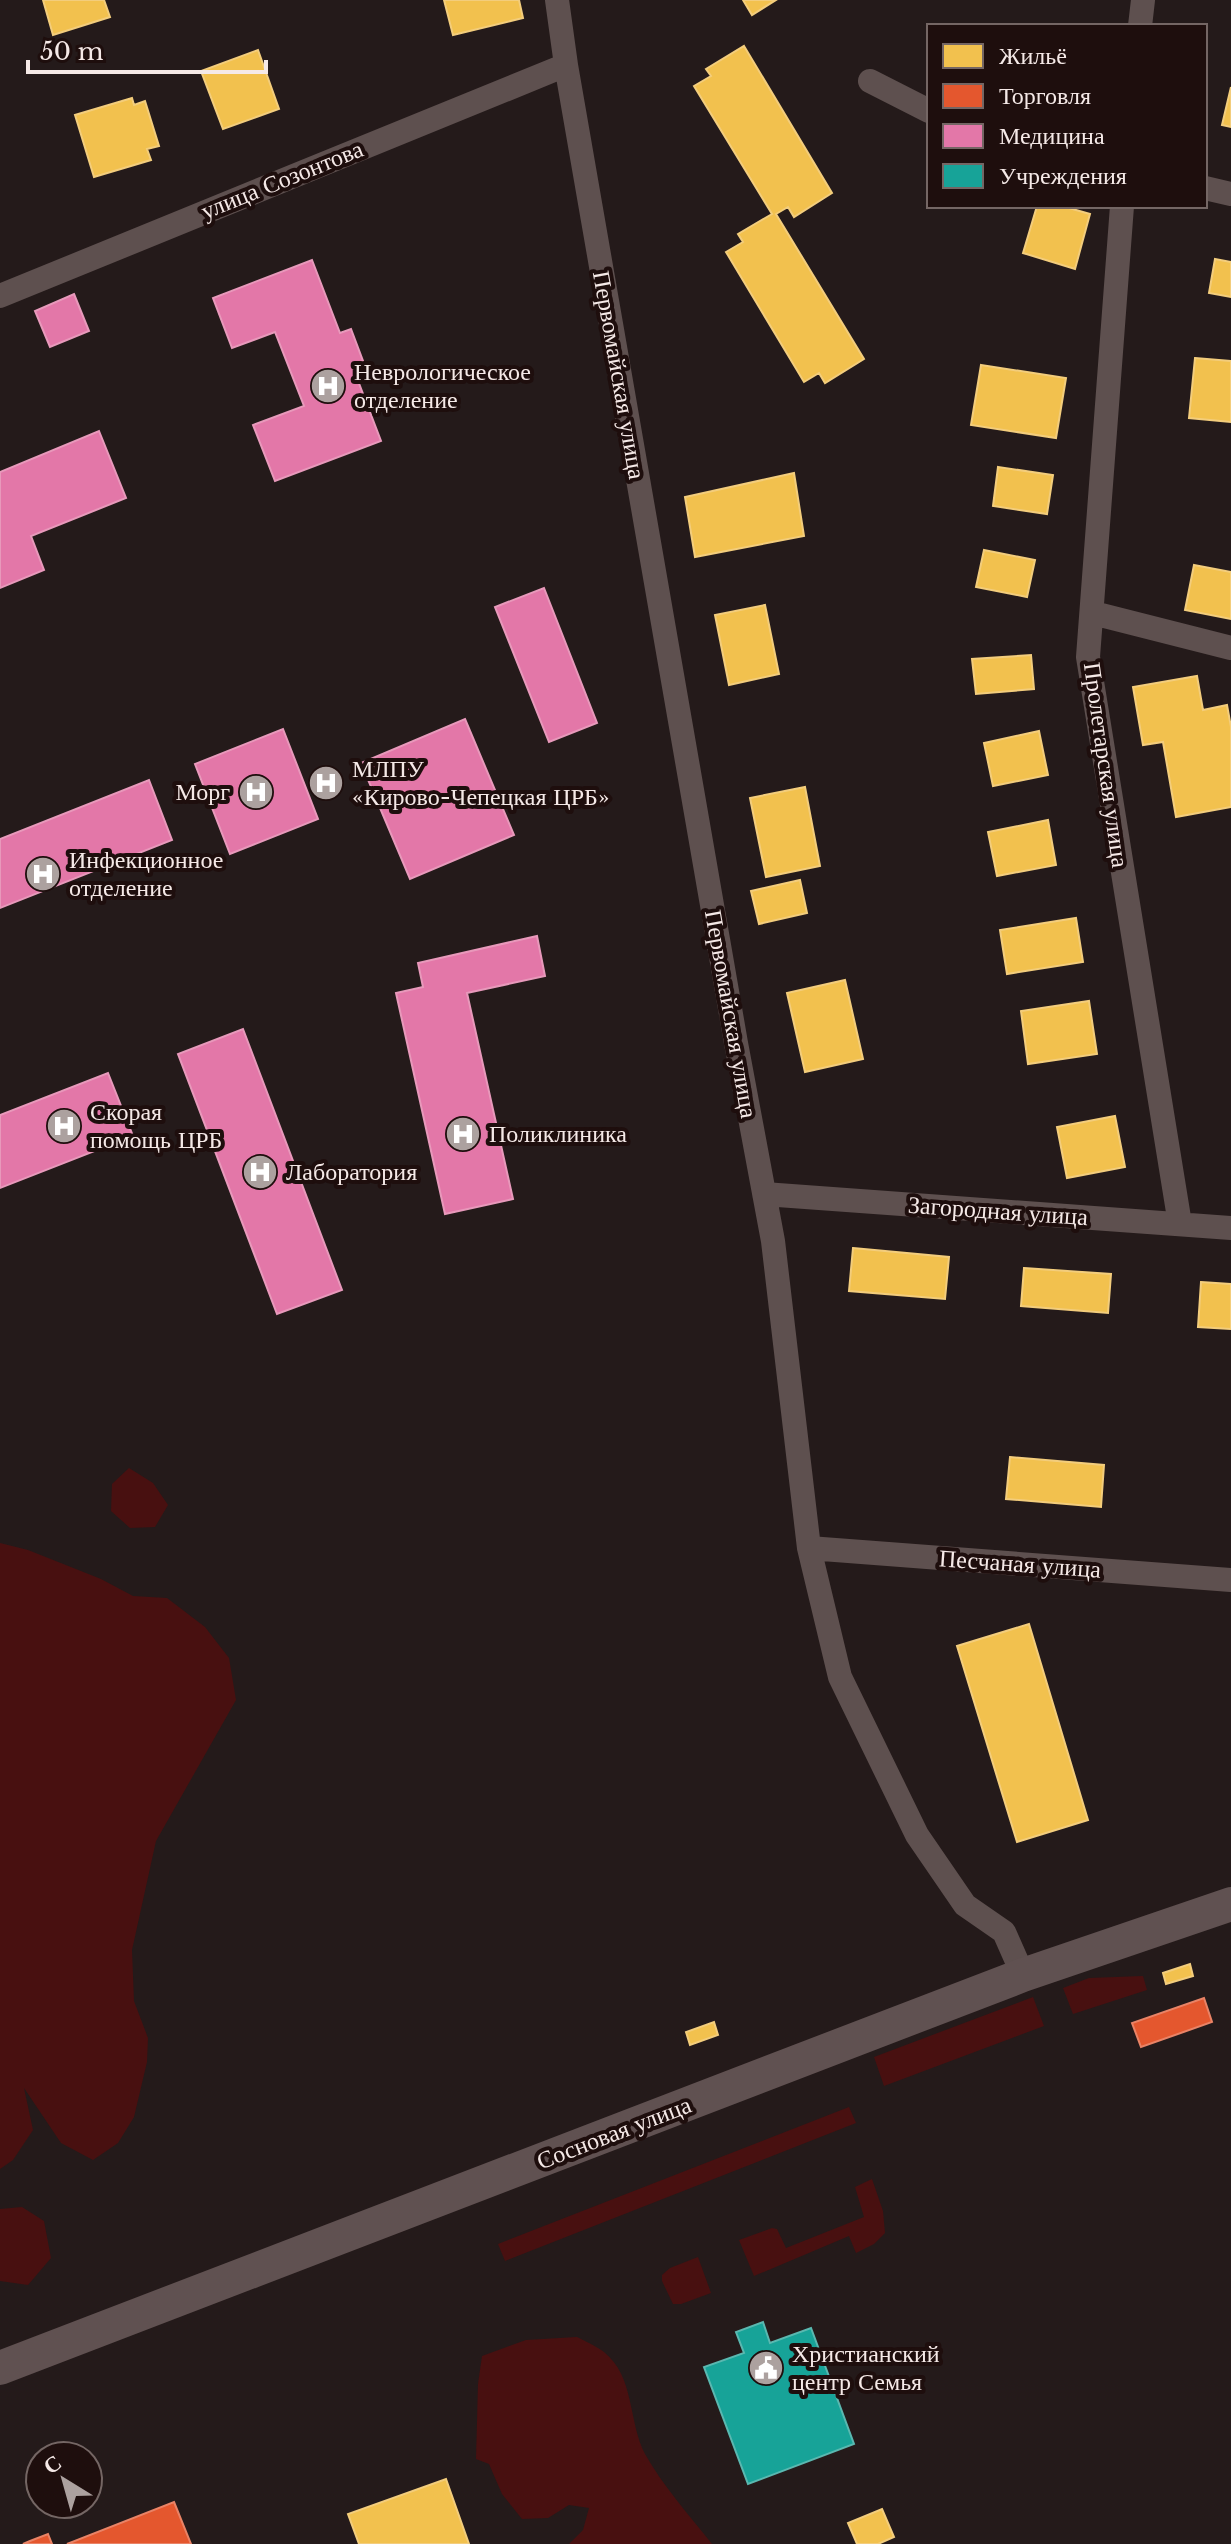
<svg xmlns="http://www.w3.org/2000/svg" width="1231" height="2544" viewBox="0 0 1231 2544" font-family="'Libre Baskerville',serif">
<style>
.green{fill:#481010}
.homes{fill:#f2c14e;stroke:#f3cd7c;stroke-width:2}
.shops{fill:#e4572e;stroke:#e98366;stroke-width:2}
.health{fill:#e377a8;stroke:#e899bb;stroke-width:2}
.public{fill:#17a398;stroke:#5ab8b0;stroke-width:2}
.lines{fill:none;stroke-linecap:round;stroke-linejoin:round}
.street{stroke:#5e504f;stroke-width:24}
.secondary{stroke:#605151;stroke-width:34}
.labels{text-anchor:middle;stroke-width:8;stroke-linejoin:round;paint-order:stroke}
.street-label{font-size:24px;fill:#f5e9e7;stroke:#1e0e0d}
.poi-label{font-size:24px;fill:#f5e9e7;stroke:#1e0e0d;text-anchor:start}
</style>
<rect width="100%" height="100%" fill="#241a1a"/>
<!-- green -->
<path class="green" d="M129 1468 153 1483 168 1505 155 1527 130 1528 111 1511 112 1484Z
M0 1543 28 1550 101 1579 133 1596 167 1598 205 1627 229 1658 236 1700 156 1841 132 1950 134 2001 148 2038 147 2062 134 2117 118 2143 93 2160 61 2143 24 2088 33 2130 13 2160 0 2169Z
M1143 1976 1147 1990 1073 2014 1063 1988 1089 1978Z
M1033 1997 1044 2026 884 2086 874 2057Z
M849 2107 856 2123 505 2261 498 2244Z
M872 2179 883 2211 885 2233 874 2244 856 2253 849 2236 754 2276 739 2240 772 2228 777 2229 786 2248 864 2217 855 2187Z
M22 2207 44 2221 51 2258 28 2285 0 2281V2209Z
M698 2257 711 2293 681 2304H673L662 2281V2275L670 2268Z
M577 2337C585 2341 596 2346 604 2352 635 2377 628 2421 645 2454 663 2486 689 2515 712 2544H569L583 2530 589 2508 569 2505 548 2518 522 2519 502 2494 489 2464 476 2459 478 2384 482 2356 526 2340Z"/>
<!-- homes -->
<path class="homes" d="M43 0H104L110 17 53 35Z
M444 0H519L523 18 453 35Z
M743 0H776L752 15Z
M744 46 832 193 794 217 788 207 776 214 864 359 825 383 819 373 804 382 726 252 743 242 738 234 772 214 694 86 711 76 706 69Z
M258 50 279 109 223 129 201 71Z
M1231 87V127L1222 125Z
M132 98 134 105 145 101 159 146 147 149 151 160 94 177 75 115Z
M1037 206H1062L1090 214 1075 269 1023 253Z
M1215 259 1231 262V297L1209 293Z
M1195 358 1231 361V422L1189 418Z
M981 365 1066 378 1056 438 971 425Z
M998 467 1053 475 1047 514 993 506Z
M794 473 804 536 695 557 685 497Z
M984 550 1035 560 1027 597 976 587Z
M1194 565 1231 572V619L1185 610Z
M765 605 779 674 729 685 715 615Z
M1031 655 1034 689 976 694 972 659Z
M1197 676 1203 710 1227 705 1231 727V807L1176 817 1163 742 1143 745 1133 687Z
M1039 731 1048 775 993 786 984 743Z
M805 787 820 866 766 877 750 798Z
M1048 820 1056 865 997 876 988 832Z
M800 880 807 913 759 924 751 891Z
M1076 918 1083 962 1007 974 1000 930Z
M845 980 863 1059 805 1072 787 993Z
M1089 1001 1097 1054 1028 1064 1021 1011Z
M1115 1116 1125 1167 1067 1178 1057 1127Z
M853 1248 949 1257 945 1299 849 1291Z
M1024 1268 1111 1274 1108 1313 1021 1306Z
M1201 1282 1231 1284V1329L1198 1327Z
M1010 1457 1104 1465 1101 1507 1006 1499Z
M1029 1624 1088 1820 1017 1842 957 1646Z
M1190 1964 1193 1976 1166 1984 1163 1973Z
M714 2022 718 2035 690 2045 686 2032Z
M446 2479 469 2544H359L348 2514Z
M882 2509 894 2537 878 2544H857L848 2523Z"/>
<!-- shops -->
<path class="shops" d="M1204 1998 1212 2022 1141 2047 1132 2023Z
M174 2502 191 2544H67Z
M48 2534 52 2544H23L30 2541Z"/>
<!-- health -->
<path class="health" d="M312 260 340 333 351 329 363 361 352 365 381 441 275 481 253 425 304 406 275 332 232 348 213 298Z
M74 294 89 331 50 347 35 311Z
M99 431 126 498 31 536 44 570 0 588V472Z
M544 588 597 723 549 742 495 607Z
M465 719 514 835 410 879 361 763Z
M283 729 318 819 230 854 195 764Z
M149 780 172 840 0 908V839Z
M537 936 545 976 467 993 513 1199 445 1214 396 993 423 987 418 963Z
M243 1029 342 1290 277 1314 178 1054Z
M108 1073 133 1136 0 1188V1115Z"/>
<!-- public -->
<path class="public" d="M763 2322 770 2343 811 2328 854 2444 748 2484 704 2367 744 2353 736 2332Z"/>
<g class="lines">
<!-- street -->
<path class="street" d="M557 0 566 65 736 1043 773 1241 809 1548 840 1677 917 1835 965 1905 1004 1932 1023 1975
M1140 26 1143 0
M870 81 929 111
M1205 188 1231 194
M1122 206 1088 657 1180 1224
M0 296 566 65
M1093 613 1231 648
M764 1194 1231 1228
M809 1548 1231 1580"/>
<!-- secondary -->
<path class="secondary" d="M0 2368 1023 1975 1231 1904"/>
</g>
<!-- icons -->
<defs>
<g id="hospital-disc" transform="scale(1.8)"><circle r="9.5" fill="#aca19f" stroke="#1e0e0d"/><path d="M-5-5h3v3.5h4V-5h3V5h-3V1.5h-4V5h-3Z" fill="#fff"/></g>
<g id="civic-disc" transform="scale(1.8)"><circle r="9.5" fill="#aca19f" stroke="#1e0e0d"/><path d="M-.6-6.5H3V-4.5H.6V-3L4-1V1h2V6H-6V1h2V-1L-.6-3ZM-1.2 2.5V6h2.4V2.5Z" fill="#fff"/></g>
</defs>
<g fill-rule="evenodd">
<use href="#hospital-disc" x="328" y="386"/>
<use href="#hospital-disc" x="326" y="783"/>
<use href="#hospital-disc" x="256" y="792"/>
<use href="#hospital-disc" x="43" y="874"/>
<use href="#hospital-disc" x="64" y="1126"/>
<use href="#hospital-disc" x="463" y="1134"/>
<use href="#hospital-disc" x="260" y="1172"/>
<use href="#civic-disc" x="766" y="2368"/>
</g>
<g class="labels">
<!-- street labels -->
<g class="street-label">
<text transform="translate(282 180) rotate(-22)" y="8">улица Созонтова</text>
<text transform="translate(619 375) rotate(80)" y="8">Первомайская улица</text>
<text transform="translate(1106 765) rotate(82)" y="8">Пролетарская улица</text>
<text transform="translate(731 1014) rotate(80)" y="8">Первомайская улица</text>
<text transform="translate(998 1211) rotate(4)" y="8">Загородная улица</text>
<text transform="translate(1020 1564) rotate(4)" y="8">Песчаная улица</text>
<text transform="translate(614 2133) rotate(-21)" y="8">Сосновая улица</text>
</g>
<!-- poi labels -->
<g class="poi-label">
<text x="354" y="380">Неврологическое<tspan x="354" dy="28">отделение</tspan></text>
<text x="352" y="777">МЛПУ<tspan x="352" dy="28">«Кирово-Чепецкая ЦРБ»</tspan></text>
<text x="230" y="800" text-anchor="end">Морг</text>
<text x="69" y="868">Инфекционное<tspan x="69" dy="28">отделение</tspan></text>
<text x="90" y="1120">Скорая<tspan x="90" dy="28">помощь ЦРБ</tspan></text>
<text x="489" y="1142">Поликлиника</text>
<text x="286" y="1180">Лаборатория</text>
<text x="792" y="2362">Христианский<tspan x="792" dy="28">центр Семья</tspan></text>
</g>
</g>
<!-- legend -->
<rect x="927" y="24" width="280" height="184" fill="#1e0e0d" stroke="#746664" stroke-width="2"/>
<rect x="943" y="44" width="40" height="24" fill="#f2c14e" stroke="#746664" stroke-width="2"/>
<text x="999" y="64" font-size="24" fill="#f5e9e7">Жильё</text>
<rect x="943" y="84" width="40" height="24" fill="#e4572e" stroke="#746664" stroke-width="2"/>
<text x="999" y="104" font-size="24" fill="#f5e9e7">Торговля</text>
<rect x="943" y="124" width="40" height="24" fill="#e377a8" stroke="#746664" stroke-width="2"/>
<text x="999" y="144" font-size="24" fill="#f5e9e7">Медицина</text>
<rect x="943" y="164" width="40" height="24" fill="#17a398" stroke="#746664" stroke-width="2"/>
<text x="999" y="184" font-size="24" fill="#f5e9e7">Учреждения</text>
<!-- north arrow -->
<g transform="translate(64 2480) rotate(323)"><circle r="38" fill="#1e0e0d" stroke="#746664" stroke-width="2"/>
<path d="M0-6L14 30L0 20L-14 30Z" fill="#aca19f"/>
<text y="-12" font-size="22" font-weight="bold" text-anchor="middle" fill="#f5e9e7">С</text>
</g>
<!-- scale -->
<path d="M28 60v12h238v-12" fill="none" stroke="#f5e9e7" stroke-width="4"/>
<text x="40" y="60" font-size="24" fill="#f5e9e7" stroke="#1e0e0d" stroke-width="6" paint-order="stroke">50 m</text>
</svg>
